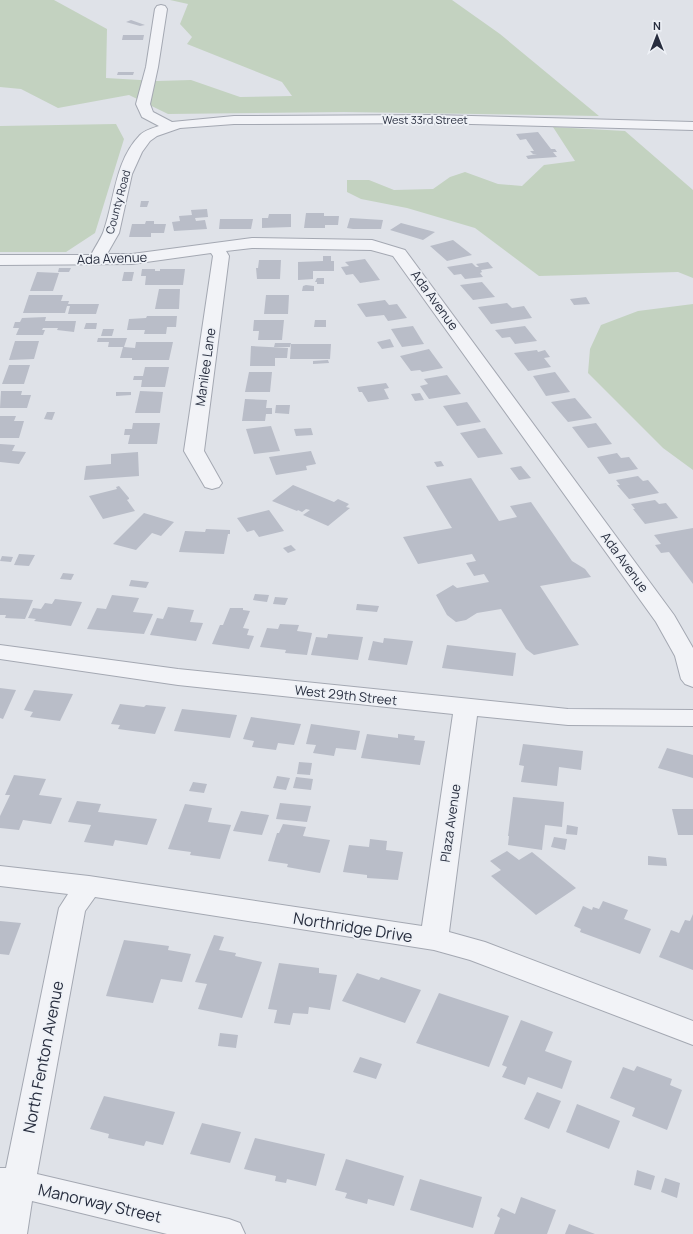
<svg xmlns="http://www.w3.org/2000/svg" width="693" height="1234" viewBox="0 0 693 1234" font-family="Manrope,sans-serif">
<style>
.green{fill:#c3d2c0}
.building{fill:#b9bdc8}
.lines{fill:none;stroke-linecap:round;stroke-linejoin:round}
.minor-casing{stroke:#a4a8b2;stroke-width:2}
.minor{fill:#f2f3f7;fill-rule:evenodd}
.labels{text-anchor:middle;stroke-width:3.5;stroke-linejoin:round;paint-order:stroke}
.far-street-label{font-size:11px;fill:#282e3f;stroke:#eef1f6}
.street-label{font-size:13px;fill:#282e3f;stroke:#eef1f6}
.near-street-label{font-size:16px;fill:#282e3f;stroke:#eef1f6}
</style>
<rect width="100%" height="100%" fill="#dfe2e8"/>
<!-- green -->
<path class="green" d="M0 0H54L107 29 106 78 157 81 191 80 240 97 292 96 282 82 187 44 192 37 180 24 188 4 170 0H452L500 34 599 116 344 112 168 114 129 95 58 108 21 89 0 87Z
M116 124 124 139 95 233 66 252H0V126Z
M553 127 625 131 693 190V278L678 272 539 276 475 228 407 208 361 199 347 192V180H369L394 190 433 189 450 177 465 172 498 184 522 186 544 165 575 161Z
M693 304V470L663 448 588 373 590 349 601 325 638 311Z"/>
<!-- building -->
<path class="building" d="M131 20 145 25 140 26 126 22Z
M123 35H144L143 40H122Z
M118 72H134L133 75H117Z
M538 132 551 149H555L557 152H553L557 157 528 159 526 156 537 154H533L530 151H534L526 139 520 140 516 134Z
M141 201H149L147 207H140Z
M207 209 208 217 195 218 196 221 205 220 207 229 174 231 172 222 180 221 179 216 192 215 191 210Z
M306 213H324V216H339L338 225H325V228H304Z
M269 214H291V227L262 228V218H268Z
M350 218 383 220 381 229H353L347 228Z
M220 219H253L251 229H219Z
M146 221H154V224H166L164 233H151V237H129L132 224H145Z
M401 223 435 232 423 240 390 230Z
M453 240 472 255 447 261 430 246Z
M323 256H331V261H334V271H313V279L298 280V262L323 261Z
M365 259 380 280 360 283 353 274 346 275 341 267 349 266 345 262Z
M259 260H281L280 279H257L256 268H258Z
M488 262 493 268 481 270 482 272 480 273 483 277 465 279 461 274 454 275 447 267 472 263 476 267H479L476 264Z
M59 268H71L69 272H58Z
M142 269H155V271H160V269H185L183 285H145L146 276H141Z
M37 272 59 273 53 291H30Z
M124 272H134L132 281H122Z
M317 278H324V284H317V282H315Z
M482 282 495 297 473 300 460 285Z
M306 285 314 286V291H302L303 286Z
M159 289H180L179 309H155Z
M29 295H63L61 301H69L68 304H99L96 314H68L70 306H67L65 313H23Z
M266 295H289L288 314H264Z
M586 297 590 304 574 305 570 299Z
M385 300 389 305 397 304 407 318 388 321 384 315 366 317 357 304Z
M507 303 512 308 524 306 532 318 491 324 478 307Z
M147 316H177L176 327H167L166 334H144L145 330H127L129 319 146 318Z
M46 317 45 321H76L74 332 57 330 58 328H43L42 330H45L43 335H16L19 328H13L15 322H20L22 318Z
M254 320H284L282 340H258L259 331H253Z
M315 320H326V327H314Z
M86 323H97L96 329H84Z
M413 326 424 344 402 347 391 329Z
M525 326 537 341 515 344 510 337 502 338 495 330Z
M103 329H114L112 336H101Z
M98 338H127L124 347 135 348 136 342H173L169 360H132V358H120L123 347H108L109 342H97Z
M390 339 394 347 382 349 377 342Z
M15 341H39L34 359 9 360Z
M275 343H291L290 347H274Z
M291 344H331L330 359H290Z
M251 346 288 348 287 358H275V366H250Z
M429 349 443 368 422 372 420 370 411 371 400 356Z
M537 350 538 352 545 350 550 357 544 358 551 367 528 371 514 353Z
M328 360 329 363 313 364V361Z
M9 365H30L24 384H2Z
M145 367H169L165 387H141L142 380H133L134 376H143Z
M249 372H272L270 392H245Z
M555 372 570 392 546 396 533 376Z
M447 375 461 394 429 399 420 386 428 384 424 379Z
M386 383 389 388 384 389 389 399 368 402 362 392H359L357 387Z
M1 391H22L21 395H31L27 408H0Z
M140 391 163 392 160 413H135Z
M116 392H131V395L116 396Z
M420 393 424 400 415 401 411 394Z
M575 398 592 418 568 422 551 402Z
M245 399 267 400 266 408H272V414H266L265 421H242Z
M467 402 481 422 457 426 443 406Z
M276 405H290L289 414 275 413Z
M47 412H55L52 420 44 419Z
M0 416H16L14 421H24L19 438H0Z
M133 423H160L157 444H128L130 435H124L125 429H132Z
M596 423 612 444 588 448 572 427Z
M271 426 280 451 254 454 246 429Z
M311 428 313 435 296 436 294 429Z
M485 428 503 454 478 458 460 433Z
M0 444 15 445 12 451 26 452 19 464 0 462Z
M311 451 316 464 306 466 307 470 276 475 269 457Z
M138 452 139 476 84 480 86 466 111 464V454Z
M617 453 621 458 629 457 638 469 609 474 597 457Z
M441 461 444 466 437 467 434 462Z
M521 466 531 478 519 480 510 468Z
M638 476 643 481 648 480 659 493 629 499 617 485H620L616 480Z
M471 478 499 521 517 517 510 506 531 502 572 561 585 569 591 577 540 586 579 645 534 655 526 649 501 609 477 613 466 620 456 622 447 615 436 595 453 585 457 588 489 582 484 574 474 576 466 563 476 561 472 554 418 564 403 537 452 528 426 486Z
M293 485 334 502 338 499 349 504 346 507 350 508 328 526 303 515 310 510 306 509 302 512 298 510 297 511 272 501Z
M119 486 129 498V499L127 500 135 511 103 519 89 496 117 489 116 487Z
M655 500 659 504 666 503 678 518 645 524 633 509H635L631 504Z
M269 510 284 531 259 537 254 530 247 532 237 518Z
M144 513 174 522 161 536 152 533 136 550 113 544Z
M693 528V584L669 552 661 553 655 545 661 544 654 535Z
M206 529 230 530V534H228L224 554 179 552 185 531 205 532Z
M291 545 296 550 288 553 283 548Z
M19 554 35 555 29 566 14 565Z
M2 556 13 557 11 562 0 561Z
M63 573 74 574 71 580 60 579Z
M131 580 149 582 146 588 129 586Z
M255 594 269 595 267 602 253 600Z
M112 595 139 598 133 612 153 614 144 634 87 629 97 608 106 609Z
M275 597 288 598 285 605 273 604Z
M0 598 33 600 25 619 5 618 6 615H0Z
M55 599 82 602 71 626 34 621 36 619 28 618 33 608 41 609 45 603 52 604Z
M357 604 379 606 377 612 356 610Z
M168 607 194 610 190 622 203 623 196 641 150 635 157 618 163 619Z
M230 608H243V610L250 611 243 628 249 629 247 635 254 636 249 649 212 644 220 625H223Z
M280 624 299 625 297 631 312 633 307 655 285 653 286 650 260 647 267 628 278 629Z
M328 634 363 637 358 660 311 655 316 637 327 638Z
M384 638 413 641 407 665 368 660 373 641 383 643Z
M447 645 516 653 513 676 442 668Z
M0 688 16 690 3 719 0 718Z
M34 690 73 694 60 721 30 717 33 712 24 710Z
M120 704 144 707 146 705 166 707 155 734 118 729 120 725 111 724Z
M182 709 237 715 230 738 174 731Z
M251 717 301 724 294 745 278 743 276 750 252 747 254 741 243 739Z
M311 724 360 731 356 750 336 748 334 756 313 753 316 745 306 744Z
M367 734 398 738V734L415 736 414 740 425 741 420 765 361 758Z
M523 744 583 751 581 770 559 767 557 786 521 782 524 766 519 765Z
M667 748 693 755V778L658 768Z
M299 762 312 763 310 775 297 774Z
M14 775 46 779 39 795 62 798 51 824 23 820 19 830 0 828V816L10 795H5Z
M277 776 290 778 286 790 273 788Z
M296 777 313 779 311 790 293 788Z
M193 782 207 784 204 793 189 791Z
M513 797 564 802 562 827 545 825 542 850 508 845 509 836H508Z
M77 801 101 804 98 812 157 819 147 845 115 840 113 846 84 842 91 825 68 822Z
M280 803 311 806 307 822 276 819Z
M185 804 212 808 208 822 231 825 220 859 190 855 191 852 168 849Z
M672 809H693V835H678Z
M241 811 269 815 262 835 233 831Z
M283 824 306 827 303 836 330 840 320 873 287 867 288 864 268 861 277 833H279Z
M567 825 578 827 577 835 566 834Z
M554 837 567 839 565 850 551 847Z
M370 839 387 841 386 850 403 852 398 880 367 878V875L343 872 349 845 369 847Z
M507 851 519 860 532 852 576 888 536 915 491 876 501 870 490 861Z
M648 856 666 858 667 866 648 865Z
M603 901 628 910 624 919 651 929 640 954 580 932 581 929 574 926 583 906 592 910 593 907 599 909Z
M693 914V970L659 957 671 930 679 933 685 920 690 921Z
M0 921 21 923 9 955 0 954Z
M214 935 224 937 219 950 236 953 235 956 262 962 242 1018 198 1009 207 984 195 982Z
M124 940 169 946 168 950 191 954 182 982 161 979 153 1003 106 996Z
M279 963 319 968V973L337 975 330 1010 309 1007 308 1014 293 1013 290 1025 274 1023 277 1010 268 1009Z
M357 973 379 980 381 977 421 990 405 1023 342 1001Z
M439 993 509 1016 489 1067 416 1043Z
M521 1020 553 1032 545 1051 572 1061 562 1089 528 1077 525 1085 502 1077 507 1067 502 1065Z
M220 1033 238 1035 236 1048 218 1046Z
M360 1057 382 1064 376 1079 353 1072Z
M637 1066 672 1079 670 1085 682 1090 667 1130 632 1116 635 1108 610 1098 623 1067 634 1071Z
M537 1092 561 1101 549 1129 524 1119Z
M104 1096 175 1112 163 1145 146 1141 144 1146 108 1138 109 1134 90 1129Z
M577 1104 620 1121 609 1149 566 1132Z
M202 1123 241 1132 230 1163 190 1154Z
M255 1138 325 1154 316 1186 287 1179 286 1183 275 1181 276 1176 244 1169Z
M346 1159 404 1176 394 1206 368 1199 367 1204 345 1198 347 1193 335 1190Z
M637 1170 655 1176 651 1190 634 1185Z
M665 1178 680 1183 677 1198 661 1192Z
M420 1179 482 1197 473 1228 410 1210Z
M521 1197 556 1210 547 1234H494L500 1218 497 1216 501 1208 515 1214Z
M569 1224 595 1234H565Z"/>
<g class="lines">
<!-- minor casing -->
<g class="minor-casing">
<path id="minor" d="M161 5 165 6 167 9 158 67 150 104 153 112 172 122 234 116 433 115 693 122V130L433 123 234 124 180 128 157 136 150 141 142 152 132 174 119 233 107 254H132L252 238 372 240 405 250 674 615 693 648V687L685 684 681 679 675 656 656 622 393 256 371 250 252 248 226 251 229 256 204 451 222 483 219 487 212 489 205 487 184 451 213 256 211 253 132 264 0 265V255H91C95 247 100 240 103 233 115 200 114 162 140 135 145 130 153 128 159 126L142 117 136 104 146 67 155 9 157 6Z
M0 645 178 669 568 709 693 710V726L568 725 477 716 449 932 485 942 693 1021V1045L470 960 434 950 95 897 85 911 37 1174 229 1219 240 1223 245 1234H167L32 1201 27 1234H0V1168H6L59 908 68 894 0 886V866L89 876 422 926 453 714 178 685 0 659Z"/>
</g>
<!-- minor -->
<use href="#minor" class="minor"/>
</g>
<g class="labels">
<!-- far-street labels -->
<g class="far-street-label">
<text x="425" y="124">West 33rd Street</text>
<text transform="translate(118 202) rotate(-75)" y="4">County Road</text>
</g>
<!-- street labels -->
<g class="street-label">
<text transform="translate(112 258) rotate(-2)" y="5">Ada Avenue</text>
<text transform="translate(435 300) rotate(54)" y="5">Ada Avenue</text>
<text transform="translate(205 367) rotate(-82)" y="5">Manilee Lane</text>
<text transform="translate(625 562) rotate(54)" y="5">Ada Avenue</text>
<text transform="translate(346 695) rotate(6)" y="5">West 29th Street</text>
<text transform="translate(450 823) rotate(-82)" y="5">Plaza Avenue</text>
</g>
<!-- near-street labels -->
<g class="near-street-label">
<text transform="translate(353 927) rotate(9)" y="6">Northridge Drive</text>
<text transform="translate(43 1057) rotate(-79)" y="6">North Fenton Avenue</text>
<text transform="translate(100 1203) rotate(13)" y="6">Manorway Street</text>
</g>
</g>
<!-- north arrow -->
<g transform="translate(657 36)" stroke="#eef1f6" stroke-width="3" paint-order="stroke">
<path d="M0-3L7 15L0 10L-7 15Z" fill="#282e3f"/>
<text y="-6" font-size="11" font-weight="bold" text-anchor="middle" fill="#282e3f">N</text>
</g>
</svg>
